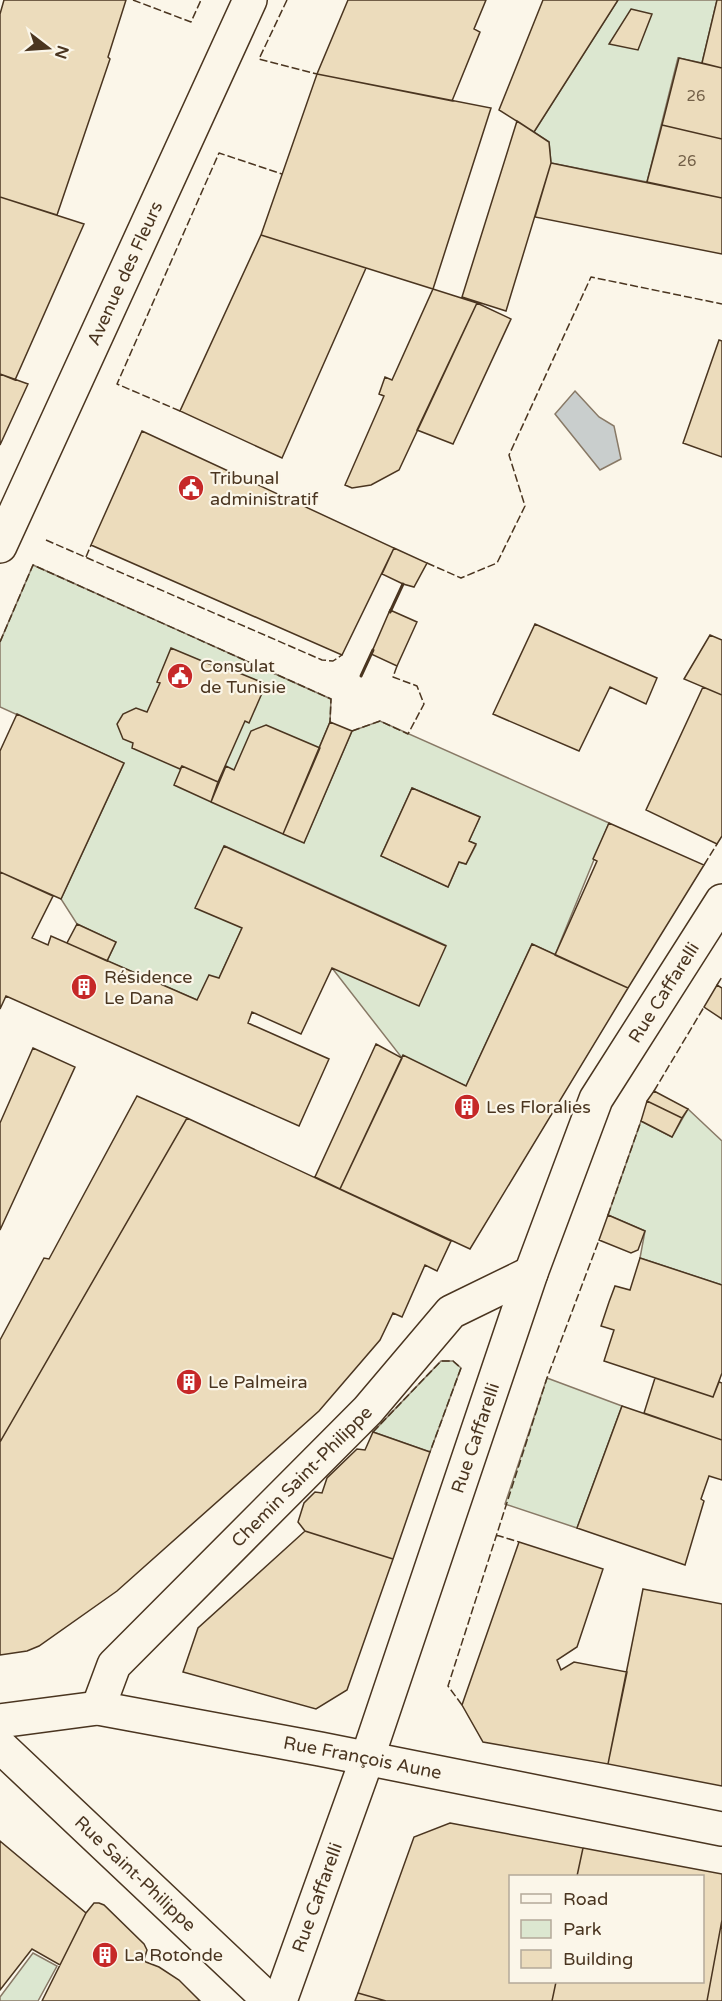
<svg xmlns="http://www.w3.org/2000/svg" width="722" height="2001" viewBox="0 0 722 2001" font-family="'Varela Round',sans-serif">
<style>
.green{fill:#dce7d0;stroke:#887966;stroke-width:1.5;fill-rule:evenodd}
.water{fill:#c9cecd;stroke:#887966;stroke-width:1.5}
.building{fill:#ecdcbc;stroke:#4a3520;stroke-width:1.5}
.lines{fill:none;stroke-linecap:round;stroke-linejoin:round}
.minor-casing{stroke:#4a3520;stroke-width:36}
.major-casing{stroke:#4a3520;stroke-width:36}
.minor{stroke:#fbf6e9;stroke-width:33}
.major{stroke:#fbf6e9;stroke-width:33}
.fence{stroke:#4a3520;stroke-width:1.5;stroke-dasharray:8 3;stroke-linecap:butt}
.wall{stroke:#4a3520;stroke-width:3}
.labels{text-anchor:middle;stroke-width:4.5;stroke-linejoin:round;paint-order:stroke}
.number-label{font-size:15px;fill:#725f47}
.street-label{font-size:18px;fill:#4a3520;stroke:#fbf6e9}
.poi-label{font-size:18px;fill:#4a3520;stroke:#fbf6e9;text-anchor:start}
</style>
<rect width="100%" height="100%" fill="#fbf6e9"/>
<!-- green -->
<path class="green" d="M618 0H717L702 63 678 58 647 182 551 163 549 142 534 132Z
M33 565 331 699 330 722 283 833 304 842 352 731 380 721 609 823 555 955 532 944 466 1086 402 1058 332 968 445 945 225 846 242 928 219 978 197 1000 107 961 116 942 77 924 61 899 124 763 0 707V642ZM412 788 480 817 469 841 476 845 466 864 459 862 448 887 381 856Z
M688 1109 722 1141V1285L640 1258 645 1231 608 1215 641 1121 672 1137Z
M441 1361H453L461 1368 430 1452 373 1432Z
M547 1378 622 1406 577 1528 505 1504Z
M33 1953 57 1966 38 2001H0V1997Z"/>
<!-- water -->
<path class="water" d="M575 391 599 417 614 426 621 459 600 470 555 414Z"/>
<!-- building -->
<path class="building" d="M4 0H126L108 57 110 59 57 215 0 197V14Z
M348 0H486L474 29 480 32 452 101 317 74Z
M543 0H618L534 132 499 110Z
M717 0H722V68L702 63Z
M631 9 652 14 638 50 609 44Z
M679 58 722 68V139L662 125Z
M317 74 491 108 433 289 261 235Z
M517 121 549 142 551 163 506 311 462 297Z
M662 125 722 139V198L647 182Z
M551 163 722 198V254L535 217Z
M0 197 84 224 15 380 0 374Z
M261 235 366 268 282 458 180 411Z
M433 289 477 303 399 470 371 485 352 488 345 485 384 396 379 394 385 377 392 380Z
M477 303 511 319 453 444 417 430Z
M719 340 722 341V457L683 443Z
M0 374 28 384 0 445Z
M142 431 394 548 342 655 91 545Z
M394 548 427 563 414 587 403 584 382 574Z
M390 610 417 622 397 666 371 654Z
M535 624 657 678 646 704 610 687 579 751 493 714Z
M710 635 722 640V695L684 679Z
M171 648 226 671 227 668 266 684 249 723 245 721 218 782 182 766 180 769 132 748 133 743 123 739 117 724 123 714 136 708 147 712 160 683 157 682Z
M703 687 722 695V836L717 844 646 810Z
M17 714 124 763 61 899 0 872V751Z
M330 722 352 731 304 843 283 834Z
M266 725 320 748 283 834 211 802 226 766 234 770 251 731Z
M182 766 218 782 211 802 174 785Z
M412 788 480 817 469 841 476 844 466 864 459 862 448 887 381 856Z
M609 823 704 865 628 988 555 955 597 861 593 859Z
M224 846 446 946 419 1006 332 968 301 1034 252 1012 248 1023 329 1059 299 1126 6 996 0 1009V872L53 896 32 938 48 945 51 936 197 1000 209 975 219 978 242 928 195 908Z
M77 924 116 942 107 961 67 943Z
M532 944 628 988 470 1249 340 1189 403 1055 466 1086Z
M717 985 722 988V1019L704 1007Z
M376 1044 402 1058 340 1189 315 1177Z
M33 1048 75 1067 0 1230V1123Z
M654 1091 688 1109 682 1118 647 1101Z
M137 1096 187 1118 0 1442V1340L44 1258 49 1259Z
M647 1101 682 1118 672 1137 641 1121Z
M187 1118 451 1241 437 1271 425 1265 402 1317 393 1313 380 1340 319 1411 117 1591 39 1646 27 1651 0 1655V1442Z
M608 1215 645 1231 638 1250 631 1253 599 1240Z
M640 1258 722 1285V1373L713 1397 604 1361 614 1330 601 1326 609 1302 615 1286 630 1290Z
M655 1378 713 1397 719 1382 722 1383V1440L644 1413Z
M622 1406 722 1440V1480L709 1476 701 1499 704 1501 685 1565 577 1528Z
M373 1432 430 1452 393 1559 305 1531 298 1522 304 1503 315 1492 322 1493 327 1478 357 1449 365 1450Z
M305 1531 393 1559 347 1690 316 1709 183 1672 198 1628Z
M519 1542 603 1569 577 1647 557 1660 561 1670 574 1662 627 1672 608 1764 483 1742 462 1705Z
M643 1589 722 1604V1786L608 1764Z
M450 1823 583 1848 577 1876H510V1982H556L552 2001H386L358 1993 414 1837Z
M0 1841 86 1913 60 1965 32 1949 0 1990Z
M583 1848 722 1874V1920L707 2001H552L556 1982H702V1876H577Z
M94 1903H99L104 1905 144 1944 147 1950 144 1960 146 1962 159 1967 179 1980 200 2001H42L86 1913Z
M722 1920V2001H707Z
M358 1993 386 2001H355Z"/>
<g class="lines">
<!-- minor casing -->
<g class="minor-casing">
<g id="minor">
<path id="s1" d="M98 1708 114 1665 368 1410 451 1312 531 1273"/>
<path id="s2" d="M0 1721 98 1708 320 1749 722 1829"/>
<path id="s3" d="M0 1746 270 2001"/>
<path id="s4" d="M280 2001 367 1759 531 1273 596 1099 722 901"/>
</g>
</g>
<!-- major casing -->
<g class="major-casing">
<g id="major">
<path id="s5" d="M0 546 250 0"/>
</g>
</g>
<!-- minor -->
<use href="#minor" class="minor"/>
<!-- major -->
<use href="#major" class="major"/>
<!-- fence -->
<path class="fence" d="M133 0 191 22 201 0
M287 0 259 59 317 74
M180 411 117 384 219 153 282 174
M46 540 322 660 333 661 342 655
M86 557 91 545
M427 563 461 578 497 563 525 506 509 455 591 277 722 304
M0 642 33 565 331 699 330 722
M352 731 380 721 408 734 424 704 417 686 393 677 397 666
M704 865 717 844
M717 985 722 977
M654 1091 704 1007
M608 1215 641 1121
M373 1432 441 1361H453L461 1368 430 1452
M496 1535 519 1542
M462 1705 448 1686 547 1378 599 1240"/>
<!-- wall -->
<path class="wall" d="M390 612 403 584
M361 676 373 650"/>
</g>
<!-- icons -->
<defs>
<g id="civic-disc" transform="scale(1.35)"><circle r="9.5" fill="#c62828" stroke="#fbf6e9"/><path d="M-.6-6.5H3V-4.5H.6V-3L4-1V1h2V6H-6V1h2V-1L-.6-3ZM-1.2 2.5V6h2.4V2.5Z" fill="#fff"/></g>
<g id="building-disc" transform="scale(1.35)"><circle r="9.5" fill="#c62828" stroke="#fbf6e9"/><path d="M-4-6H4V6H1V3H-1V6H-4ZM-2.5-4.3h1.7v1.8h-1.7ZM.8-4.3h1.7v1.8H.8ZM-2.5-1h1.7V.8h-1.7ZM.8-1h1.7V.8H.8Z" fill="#fff"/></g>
</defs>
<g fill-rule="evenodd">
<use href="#civic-disc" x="191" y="488"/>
<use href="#civic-disc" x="180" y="676"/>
<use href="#building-disc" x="84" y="987"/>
<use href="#building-disc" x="467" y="1107"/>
<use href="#building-disc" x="189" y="1382"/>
<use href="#building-disc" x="105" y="1955"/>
</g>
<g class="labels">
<!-- number labels -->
<g class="number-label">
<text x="696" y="101">26</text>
<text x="687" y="166">26</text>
</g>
<!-- street labels -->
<g class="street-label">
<text dy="6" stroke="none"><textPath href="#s5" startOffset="300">Avenue des Fleurs</textPath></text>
<text dy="6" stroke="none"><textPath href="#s4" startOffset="1082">Rue Caffarelli</textPath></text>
<text dy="6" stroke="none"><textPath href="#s4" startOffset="596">Rue Caffarelli</textPath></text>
<text dy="6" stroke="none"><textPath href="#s1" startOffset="312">Chemin Saint-Philippe</textPath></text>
<text dy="6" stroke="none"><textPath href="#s2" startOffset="368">Rue François Aune</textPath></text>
<text dy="6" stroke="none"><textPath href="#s3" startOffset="186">Rue Saint-Philippe</textPath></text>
<text dy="6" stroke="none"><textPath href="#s4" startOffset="110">Rue Caffarelli</textPath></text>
</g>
<!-- poi labels -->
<g class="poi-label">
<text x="210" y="484">Tribunal<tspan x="210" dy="21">administratif</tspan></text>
<text x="200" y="672">Consulat<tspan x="200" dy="21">de Tunisie</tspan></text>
<text x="104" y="983">Résidence<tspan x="104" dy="21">Le Dana</tspan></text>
<text x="486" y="1113">Les Floralies</text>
<text x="208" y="1388">Le Palmeira</text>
<text x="124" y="1961">La Rotonde</text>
</g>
</g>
<!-- legend -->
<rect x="509" y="1875" width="195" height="108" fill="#fbf6e9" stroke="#b4a999" stroke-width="1.5"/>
<rect x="521" y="1894" width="30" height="9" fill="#fbf6e9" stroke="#b4a999" stroke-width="1.5"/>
<text x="563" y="1905" font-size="18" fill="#4a3520">Road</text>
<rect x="521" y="1920" width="30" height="18" fill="#dce7d0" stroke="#b4a999" stroke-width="1.5"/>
<text x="563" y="1935" font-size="18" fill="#4a3520">Park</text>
<rect x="521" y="1950" width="30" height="18" fill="#ecdcbc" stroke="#b4a999" stroke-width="1.5"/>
<text x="563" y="1965" font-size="18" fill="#4a3520">Building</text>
<!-- north arrow -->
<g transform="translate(48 48) rotate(107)" stroke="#fbf6e9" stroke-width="4.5" paint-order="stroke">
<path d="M0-4.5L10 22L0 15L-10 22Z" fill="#4a3520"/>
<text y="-9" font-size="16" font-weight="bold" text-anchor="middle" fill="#4a3520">N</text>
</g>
</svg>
